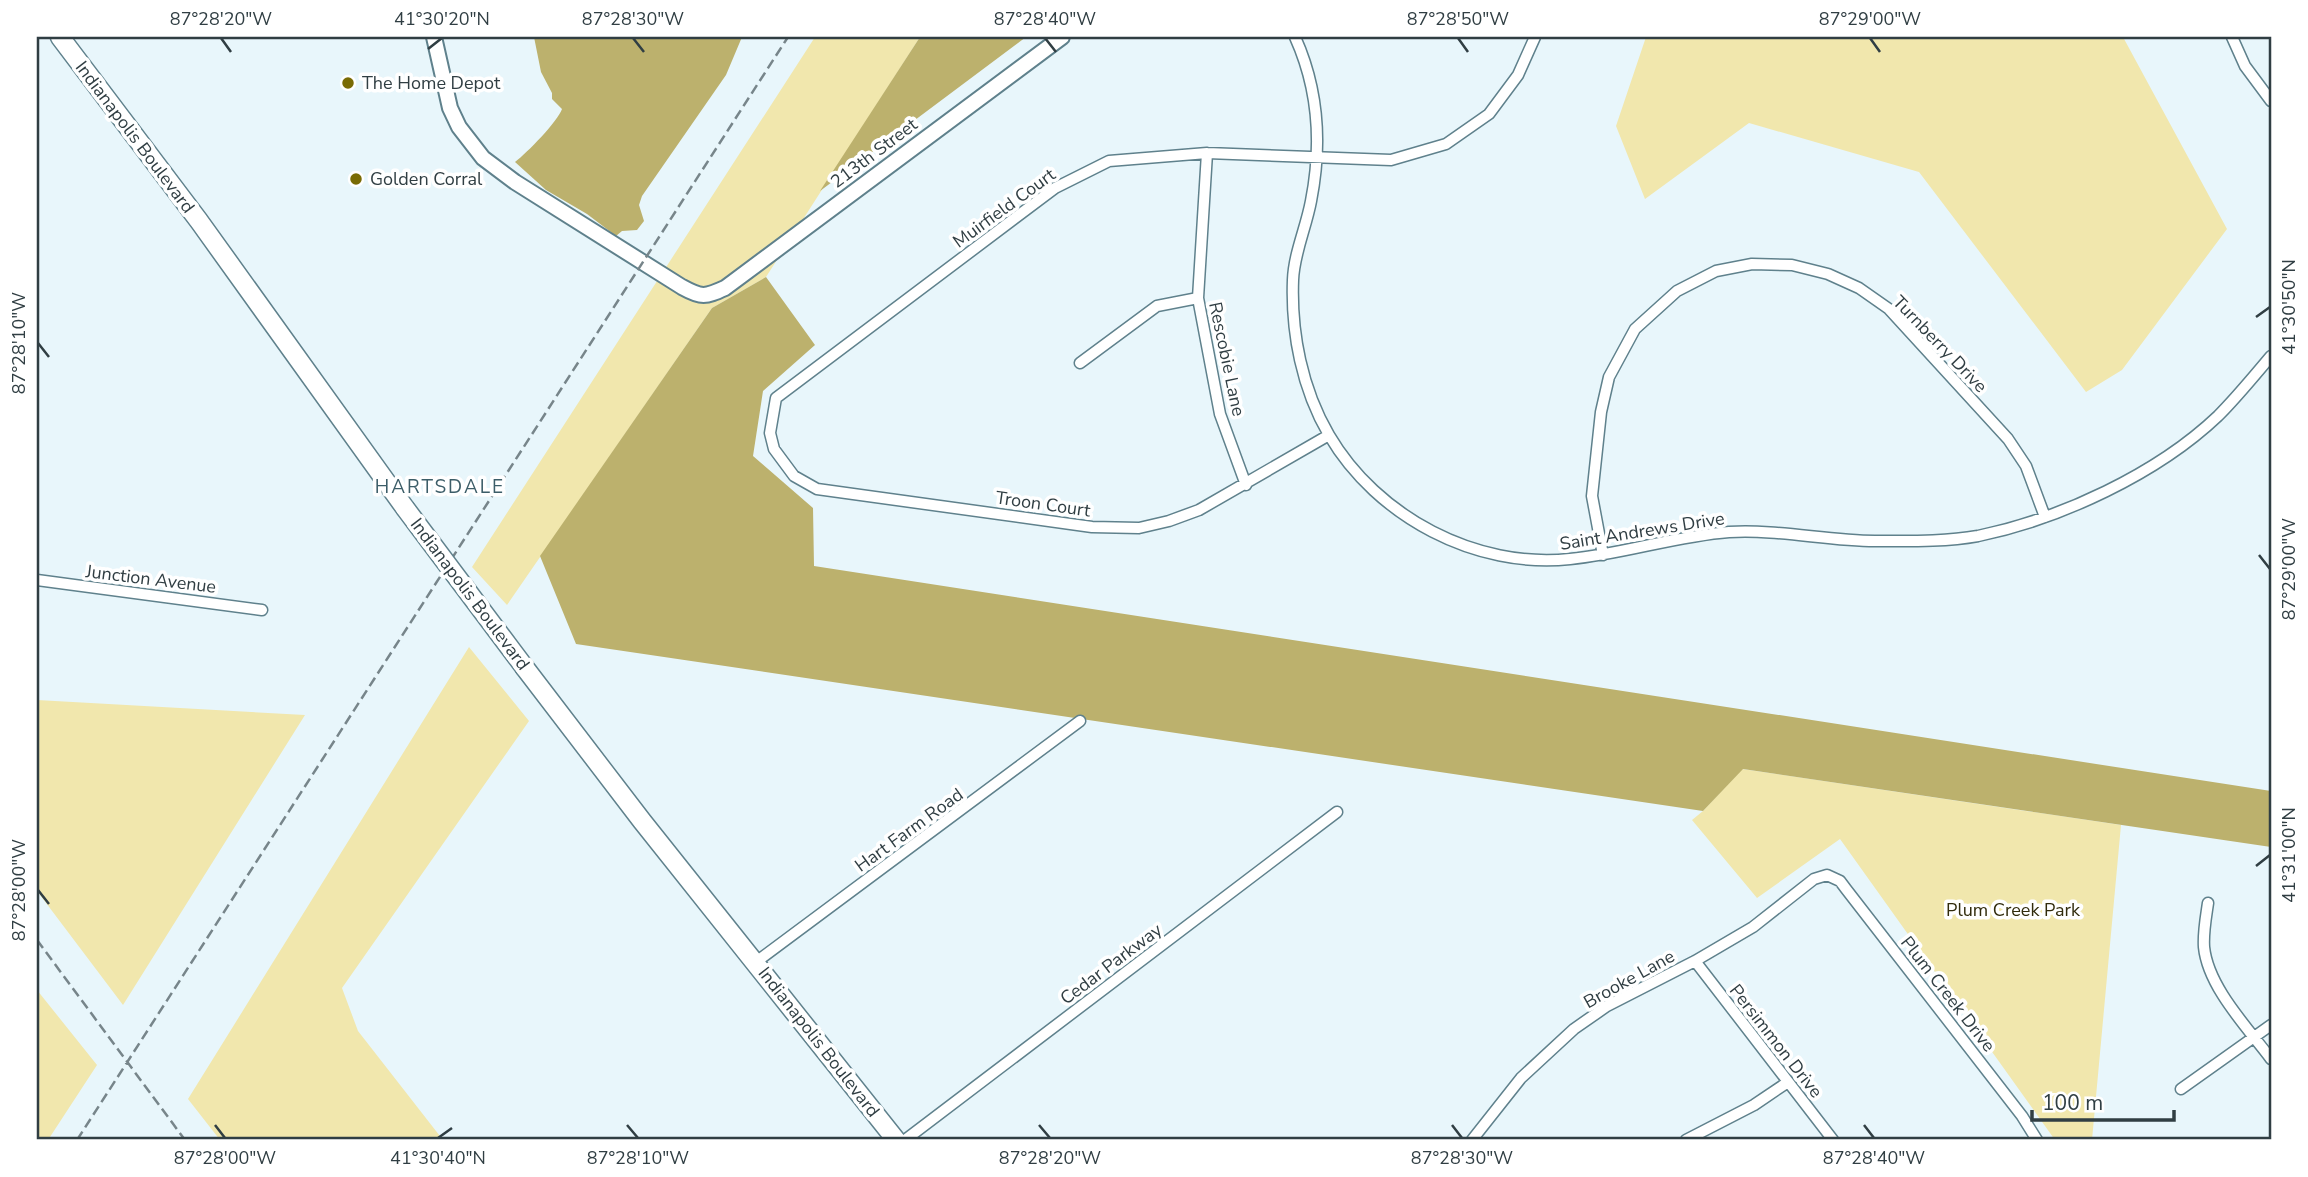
<svg xmlns="http://www.w3.org/2000/svg" width="2308" height="1177" viewBox="0 0 2308 1177" font-family="'Nunito Sans',sans-serif">
<style>
.green{fill:#f1e7ad}
.forest{fill:#bcb16d}
.lines{fill:none;stroke-linecap:round;stroke-linejoin:round}
.street-casing{stroke:#5f818c;stroke-width:13}
.secondary-casing{stroke:#5f818c;stroke-width:18}
.highway-casing{stroke:#5f818c;stroke-width:21}
.street{stroke:#fff;stroke-width:10}
.secondary{stroke:#fff;stroke-width:14}
.highway{stroke:#fff;stroke-width:18}
.rail{stroke:#77858a;stroke-width:2.5;stroke-dasharray:10 5;stroke-linecap:butt}
.highway-bridge-casing{stroke:#5f818c;stroke-width:21;stroke-linecap:butt}
.highway-bridge{stroke:#fff;stroke-width:18}
.ticks{fill:none;stroke:#303e43;stroke-width:2.5}
.poi-dot{fill:#796b04;stroke:#fff;stroke-width:2.5}
.labels{text-anchor:middle;stroke-width:7;stroke-linejoin:round;paint-order:stroke}
.poi-label{font-size:18px;fill:#303e43;stroke:#fff;text-anchor:start}
.street-label{font-size:18px;fill:#303e43;stroke:#fff}
.park-label{font-size:18px;fill:#312b0c;stroke:#fff}
.neighbourhood-label{font-size:19px;letter-spacing:2px;fill:#3c5d68;stroke:#fff}
.neatline{fill:none;stroke:#303e43;stroke-width:2.5}
.ticks-label{font-size:18px;text-anchor:middle;fill:#303e43}
</style>
<rect width="100%" height="100%" fill="#e8f6fb"/>
<!-- green -->
<path class="green" d="M815 37H920L766 277 712 308 507 605 472 567Z
M1646 37H2123L2227 229 2122 370 2086 392 1919 172 1749 123 1645 199 1616 126Z
M469 647 529 721 342 988 358 1031 443 1140H220L188 1099Z
M37 700 305 715 123 1005 37 891Z
M1742 769 2121 825 2092 1140H2055L1840 839 1757 898 1692 820 1703 811Z
M37 990 97 1065 48 1140H37Z"/>
<!-- forest -->
<path class="forest" d="M534 37H742L726 75 642 196 639 205 644 221 637 230 622 231 616 236 587 214 546 190 515 162C527 153 558 121 562 109L552 99V93L541 72Z
M920 37H1026L820 191Z
M766 277 815 345 763 391 753 456 813 508 814 566 2271 791V847L1743 769 1703 811 576 644 540 556 712 308Z"/>
<g class="lines">
<!-- street casing -->
<g class="street-casing">
<path id="street" d="M1295 37C1319 90 1322 145 1311 201 1306 228 1294 253 1293 280 1291 333 1302 389 1329 435 1377 517 1476 569 1570 559 1624 554 1675 536 1729 532 1778 529 1827 541 1875 541 1909 541 1944 542 1978 536 2060 519 2157 474 2218 416 2237 397 2254 376 2271 356
M2232 37 2245 66 2271 101
M1207 153 1198 298 1220 414 1246 485
M1080 363 1157 306 1198 298
M1329 435 1199 510 1169 521 1139 528 1092 527 817 489 794 476 774 449 770 433 776 398 1055 188 1109 161 1207 153 1391 160 1446 144 1489 114 1518 75 1535 37
M1603 555 1592 496 1601 412 1609 377 1635 329 1677 291 1716 271 1752 264 1792 265 1828 274 1859 288 1889 309 2008 439 2026 466 2045 517
M37 580 262 610
M2208 903C2206 917 2203 932 2204 947 2208 987 2247 1027 2271 1059
M1695 961 1833 1140
M756 962 1080 721
M2181 1089 2271 1025
M905 1140 1337 812
M1472 1140 1521 1078 1574 1029 1607 1006 1695 961 1753 927 1814 879 1827 875 1840 881 1846 889 2022 1116 2037 1140
M1686 1140 1754 1105 1788 1082"/>
</g>
<!-- secondary casing -->
<g class="secondary-casing">
<path id="secondary" d="M434 37 450 108 459 127 483 158 515 182 682 287C702 298 705 297 725 288L1062 37"/>
</g>
<!-- highway casing -->
<g class="highway-casing">
<path id="highway" d="M60 37 199 221 405 508
M525 668 642 821 896 1140"/>
</g>
<!-- street -->
<use href="#street" class="street"/>
<!-- secondary -->
<use href="#secondary" class="secondary"/>
<!-- highway -->
<use href="#highway" class="highway"/>
<!-- rail -->
<path class="rail" d="M37 940 185 1140
M77 1140 788 37"/>
<!-- highway-bridge casing -->
<g class="highway-bridge-casing">
<path id="highway-bridge" d="M405 508 525 668"/>
</g>
<!-- highway-bridge -->
<use href="#highway-bridge" class="highway-bridge"/>
</g>
<!-- ticks -->
<path class="ticks" d="M221 38 231 52M633 38 644 52M1045 38 1056 52M1458 38 1468 52M1870 38 1880 52M428 49 442 38M2256 317 2270 307M38 343 49 357M2259 555 2270 569M2256 866 2270 855M38 890 49 904M215 1125 225 1138M627 1125 638 1138M1039 1125 1050 1138M1452 1125 1462 1138M1864 1125 1874 1138M438 1138 452 1128"/>
<!-- markers -->
<g class="poi-dot">
<circle cx="348" cy="83" r="7"/>
<circle cx="356" cy="179" r="7"/>
</g>
<g class="labels">
<!-- poi labels -->
<g class="poi-label">
<text x="362" y="89">The Home Depot</text>
<text x="370" y="185">Golden Corral</text>
</g>
<!-- street labels -->
<g class="street-label">
<text transform="translate(135 137) rotate(53)" y="6">Indianapolis Boulevard</text>
<text transform="translate(874 153) rotate(-37)" y="6">213th Street</text>
<text transform="translate(1004 208) rotate(-36)" y="6">Muirfield Court</text>
<text transform="translate(1940 344) rotate(46)" y="6">Turnberry Drive</text>
<text transform="translate(1227 359) rotate(78)" y="6">Rescobie Lane</text>
<text transform="translate(1043 504) rotate(8)" y="6">Troon Court</text>
<text transform="translate(1642 531) rotate(-9)" y="6">Saint Andrews Drive</text>
<text transform="translate(151 579) rotate(7)" y="6">Junction Avenue</text>
<text transform="translate(470 594) rotate(53)" y="6">Indianapolis Boulevard</text>
<text transform="translate(909 830) rotate(-36)" y="6">Hart Farm Road</text>
<text transform="translate(1111 964) rotate(-37)" y="6">Cedar Parkway</text>
<text transform="translate(1629 979) rotate(-29)" y="6">Brooke Lane</text>
<text transform="translate(1948 994) rotate(52)" y="6">Plum Creek Drive</text>
<text transform="translate(1776 1041) rotate(52)" y="6">Persimmon Drive</text>
<text transform="translate(819 1042) rotate(52)" y="6">Indianapolis Boulevard</text>
</g>
<!-- park labels -->
<g class="park-label">
<text x="2013" y="916">Plum Creek Park</text>
</g>
<!-- neighbourhood labels -->
<g class="neighbourhood-label">
<text x="440" y="493">HARTSDALE</text>
</g>
</g>
<!-- border -->
<rect width="2308" height="1177" fill="none" stroke="#ffffff" stroke-width="77"/>
<!-- scale -->
<path d="M2032 1110v10h142v-10" fill="none" stroke="#303e43" stroke-width="3.5"/>
<text x="2042" y="1110" font-size="21" fill="#303e43" stroke="#ffffff" stroke-width="5" paint-order="stroke">100 m</text>
<rect x="38" y="38" width="2232" height="1100" class="neatline"/>
<g class="ticks-label">
<text x="221" y="25">87°28'20"W</text>
<text x="442" y="25">41°30'20"N</text>
<text x="633" y="25">87°28'30"W</text>
<text x="1045" y="25">87°28'40"W</text>
<text x="1458" y="25">87°28'50"W</text>
<text x="1870" y="25">87°29'00"W</text>
<text transform="translate(2289 307) rotate(-90)" y="6">41°30'50"N</text>
<text transform="translate(19 343) rotate(-90)" y="6">87°28'10"W</text>
<text transform="translate(2289 569) rotate(-90)" y="6">87°29'00"W</text>
<text transform="translate(2289 855) rotate(-90)" y="6">41°31'00"N</text>
<text transform="translate(19 890) rotate(-90)" y="6">87°28'00"W</text>
<text x="225" y="1164">87°28'00"W</text>
<text x="438" y="1164">41°30'40"N</text>
<text x="638" y="1164">87°28'10"W</text>
<text x="1050" y="1164">87°28'20"W</text>
<text x="1462" y="1164">87°28'30"W</text>
<text x="1874" y="1164">87°28'40"W</text>
</g>
</svg>
